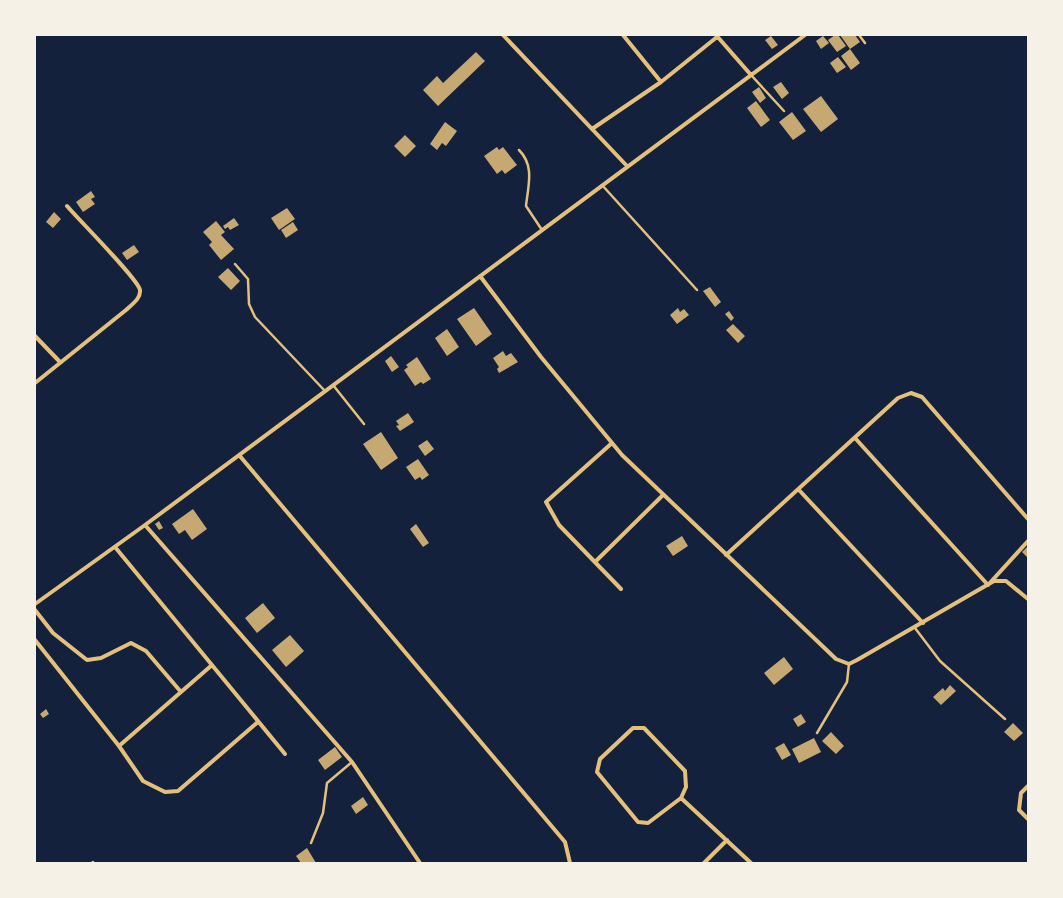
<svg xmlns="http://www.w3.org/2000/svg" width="1063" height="898" viewBox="0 0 1063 898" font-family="'IBM Plex Sans',sans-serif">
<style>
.building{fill:#c6a872}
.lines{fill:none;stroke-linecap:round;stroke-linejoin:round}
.service{stroke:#e5c07b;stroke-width:2.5}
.minor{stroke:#e5c07b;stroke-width:4}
</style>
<rect width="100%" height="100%" fill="#14213d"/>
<!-- building -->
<path class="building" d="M835 35H838L846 46 837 52 828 40Z
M840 35H855L860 42 850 49Z
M771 36 778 45 772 49 765 40Z
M823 36 829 43 821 49 816 41Z
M850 49 860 63 851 70 841 56Z
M476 52 485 61 438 106 423 90 437 76 443 83Z
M838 57 846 67 837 73 830 63Z
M781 82 789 93 782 99 773 87Z
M759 87 766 98 760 103 752 92Z
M821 96 838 119 821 132 803 109Z
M756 101 770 120 761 127 747 108Z
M792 112 806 131 793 140 779 122Z
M445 122 457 131 446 146 442 143 437 150 430 144Z
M405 135 416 146 405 157 394 146Z
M497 147 499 150 503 147 517 165 505 174 502 170 497 174 484 156Z
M91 191 95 197 91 199 95 204 83 212 76 202Z
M287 208 295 219 279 230 271 218Z
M54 212 61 219 53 228 46 222Z
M234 218 239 225 230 230 228 227 225 229 223 226Z
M216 221 225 232 221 235 234 249 221 260 209 245 212 242 203 232Z
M293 222 298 230 286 238 281 230Z
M134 245 139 252 127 260 122 253Z
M228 268 240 281 231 290 218 277Z
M710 287 721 302 715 307 703 291Z
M474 308 492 334 476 346 457 319Z
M678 308 680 312 684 309 689 315 677 324 670 315Z
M729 311 734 318 731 321 725 314Z
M733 324 745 336 738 343 726 330Z
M447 329 459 347 447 356 435 338Z
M503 351 506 356 511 353 518 362 499 373 497 369 499 367 493 358Z
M391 356 399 367 392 372 385 361Z
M417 357 431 379 423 384 421 382 415 386 404 370 408 367 406 365Z
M408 413 414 422 400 431 396 426 399 425 396 421Z
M381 432 398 458 381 470 363 444Z
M427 440 434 449 425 456 418 446Z
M418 459 429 475 422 480 420 477 415 480 406 467Z
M193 509 207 529 192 540 185 530 179 534 172 524Z
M159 521 163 528 159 530 155 524Z
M416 524 429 543 423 547 410 529Z
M682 536 688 546 673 556 666 546Z
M1028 546V558L1022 552Z
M263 603 275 618 257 633 245 618Z
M290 635 304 651 286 667 272 650Z
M784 657 793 669 774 685 764 673Z
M950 685 956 691 941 705 933 697 943 688 945 691Z
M46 709 49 714 43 718 40 714Z
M801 714 806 722 798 727 793 719Z
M1013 723 1023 733 1014 741 1004 732Z
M831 732 844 746 836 754 822 741Z
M814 738 821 752 799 763 792 749Z
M784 743 791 755 782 760 775 748Z
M335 747 342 757 325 770 318 760Z
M363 797 368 805 356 814 351 806Z
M307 848 316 863H301L296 856Z"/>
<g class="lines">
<!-- service -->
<path class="service" d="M859 35 865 43
M751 75 784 111
M519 150C535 166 528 186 526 206L542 230
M602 185 697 290
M235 264 248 279 249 304 255 317 325 391
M333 385 364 424
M915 628 940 661 1005 719
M817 733 847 682 849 664
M311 843 323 813 327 783 352 762
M92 863 93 862"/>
<!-- minor -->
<path class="minor" d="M503 35 627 166
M623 35 661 82
M716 35 751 75
M592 129 661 82 717 37
M480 276 541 357 622 455 836 659 849 664 857 660 994 581H1006L1028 599
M35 336 60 362
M35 383 126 310C131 305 141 299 140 290 138 279 78 219 67 206
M855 438 988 585 1028 541
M612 443 546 502 559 525 621 589
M239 455 565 842 570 863
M799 490 923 623
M145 525 352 762 420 863
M115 547 285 754
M726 555 898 398 911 393 922 397 1028 519
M595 562 663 495
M35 604 145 525 805 35
M35 610 53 633 87 660 101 658 131 643 146 651 181 692
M35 640 119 746 143 781 165 792 178 791 258 722
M633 728H644L685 771 686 787 681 798 648 823 638 822 597 772 600 759Z
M119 746 212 665
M1028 786 1021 793 1019 810 1028 819
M681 798 751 863
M704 863 727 840"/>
</g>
<!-- border -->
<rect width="1063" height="898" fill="none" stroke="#f6f1e7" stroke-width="72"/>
</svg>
